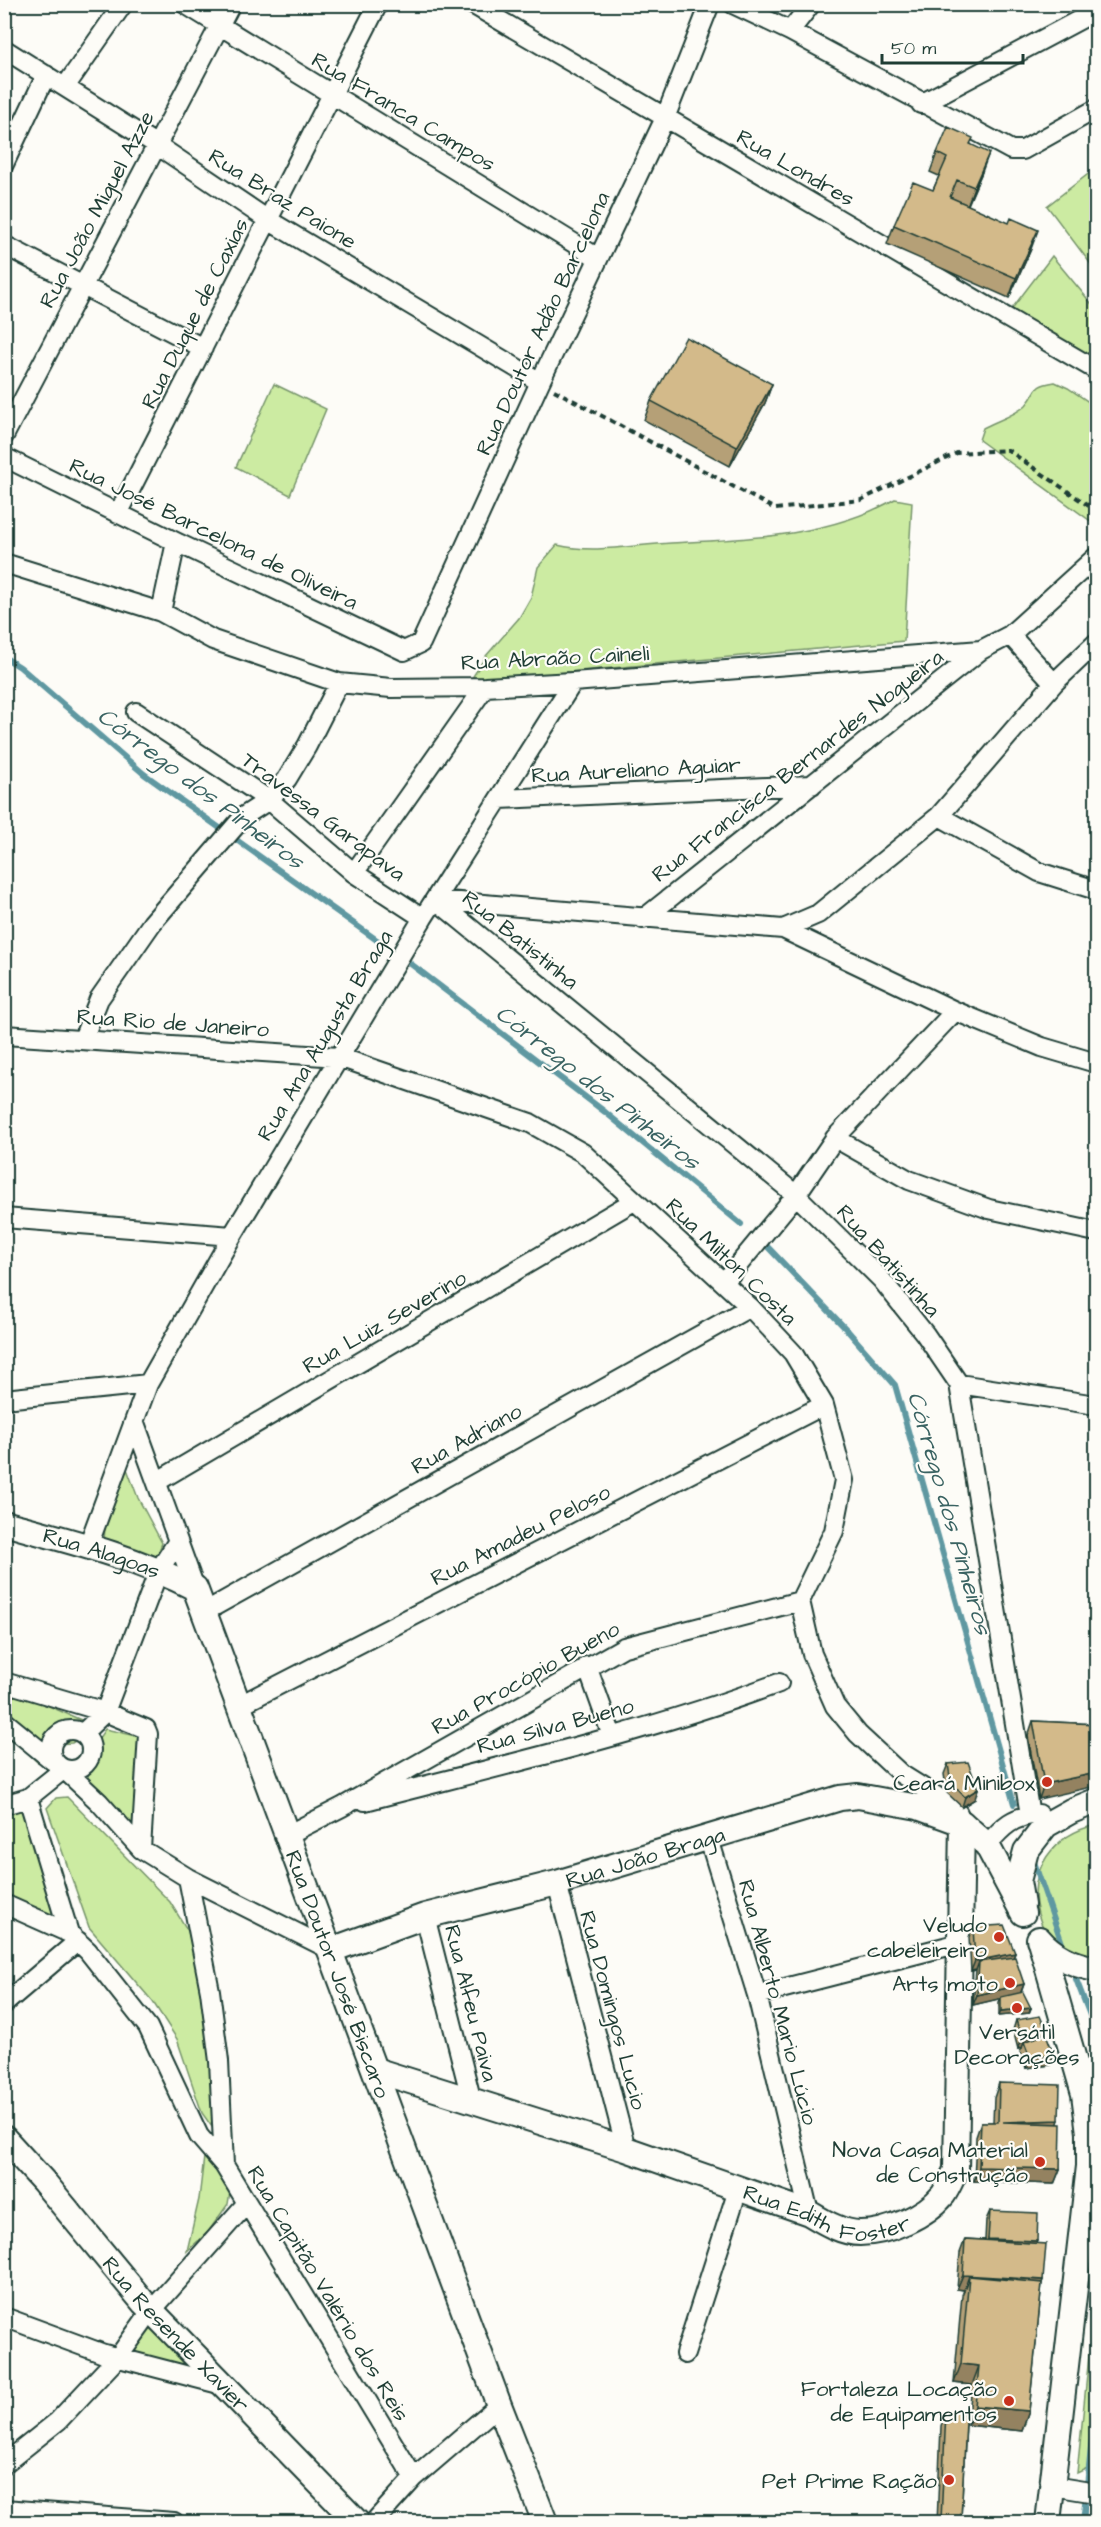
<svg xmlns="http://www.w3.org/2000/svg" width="1101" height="2527" viewBox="0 0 1101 2527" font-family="'Architects Daughter',sans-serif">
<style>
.green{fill:#cceba2;stroke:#76946b;stroke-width:1.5}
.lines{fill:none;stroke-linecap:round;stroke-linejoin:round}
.stream{stroke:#5f98a1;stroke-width:6}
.street-casing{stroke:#1f3d34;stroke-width:22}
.secondary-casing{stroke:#1f3d34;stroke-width:28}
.path{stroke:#1f3d34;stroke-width:4;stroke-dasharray:6 4.5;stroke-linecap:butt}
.street{stroke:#fdfcf7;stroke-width:18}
.secondary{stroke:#fdfcf7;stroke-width:24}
.wall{fill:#b5a077;stroke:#1f3d34;stroke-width:1.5}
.shaded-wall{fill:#948261;stroke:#1f3d34;stroke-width:1.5}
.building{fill:#d3ba8a;stroke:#1f3d34;stroke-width:1.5}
.poi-dot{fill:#c8321e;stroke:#fdfcf7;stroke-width:2}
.labels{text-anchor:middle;stroke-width:4.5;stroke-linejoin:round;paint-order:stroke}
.street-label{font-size:22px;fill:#1f3d34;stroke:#fdfcf7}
.poi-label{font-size:22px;fill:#1f3d34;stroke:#fdfcf7;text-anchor:end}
.water-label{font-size:24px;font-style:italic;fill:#3a6362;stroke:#fdfcf7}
</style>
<rect width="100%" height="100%" fill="#fdfcf7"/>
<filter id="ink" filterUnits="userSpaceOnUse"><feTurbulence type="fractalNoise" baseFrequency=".0167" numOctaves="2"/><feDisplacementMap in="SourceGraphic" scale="12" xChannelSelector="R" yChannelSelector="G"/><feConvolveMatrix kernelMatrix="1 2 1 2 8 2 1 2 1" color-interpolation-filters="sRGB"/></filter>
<g filter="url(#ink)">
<!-- green -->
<path class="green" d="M1096 168V271L1047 206Z
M1052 256 1096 309V381L1001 323Z
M1055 382 1068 388 1096 407V525L979 440 983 428C996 421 1016 415 1026 405 1039 391 1030 386 1055 382Z
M274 384 326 409 290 495 236 467Z
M895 499 912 502 904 641 470 681 486 656 519 618 531 597 538 567 557 545C595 554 632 545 671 543 746 539 829 537 895 499Z
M124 1461 138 1498 162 1543 156 1559 104 1544 105 1524Z
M4 1691 42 1703 97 1727 72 1743 53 1744 37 1762 5 1730Z
M105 1729 146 1738 131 1843 88 1783V1754Z
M67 1797 170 1902 188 1931 206 2002 217 2134 202 2113 177 2039 153 2002 89 1927 47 1808 56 1798Z
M26 1805 62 1925 5 1899V1813Z
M1096 1825V1963C1084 1957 1065 1952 1054 1943 1046 1936 1041 1924 1038 1914 1026 1871 1054 1834 1096 1825Z
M204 2157 231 2185 228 2204 208 2232 187 2251 199 2199Z
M1096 2287V2464L1077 2473Z
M151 2317 217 2381 123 2355Z"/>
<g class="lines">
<!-- stream -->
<path class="stream" d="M4 657 20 667 144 774 381 943
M403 958 605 1112 741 1224
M763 1242 847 1330 895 1385 1014 1804
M1032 1856 1064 1949
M1074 1974 1096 2031
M1083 2522 1096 2402"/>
<!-- street casing -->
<g class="street-casing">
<path id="street" d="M185 4 598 258
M472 4 1096 370
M733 4 790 31 1011 150H1023L1096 109
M790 31 811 4
M4 49 157 145 268 220 540 382
M65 87 123 4
M921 104 1096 11
M4 164 46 75
M4 245 203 348
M4 436 231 4
M4 457 176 542 404 651 421 643 540 382 665 118 710 4
M118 514 378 4
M4 563 161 612 213 640 339 683 391 688 485 687 573 682 981 650 1010 635 1096 557
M161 612 176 542
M1010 635 1054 683
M136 712 269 800 354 873 423 918
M499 799 812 785
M939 816 1039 872 1096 890
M354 873 485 687
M436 900 796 1195 881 1279 925 1334 959 1384 1030 1815
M436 900 783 929 955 1011 1042 1047 1096 1063
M643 919 981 650
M783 929 818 914 939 816 1054 683 1096 643
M4 1035 339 1057 530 1123 583 1153 750 1307 793 1353 824 1405 844 1480 834 1531 800 1601 812 1654 835 1706 858 1734 901 1774 952 1806 958 1813 962 1823
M83 1039 99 999 152 923 244 816 269 800 287 779 307 746 339 683
M835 1138 909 1180 989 1209 1096 1232
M4 1218 232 1236
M725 1281 796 1195 835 1138 955 1011
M959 1384 1096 1405
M4 1399 148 1384
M135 1423 195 1588
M158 1481 634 1201
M88 1546 148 1384 232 1236 423 918 573 682
M206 1611 750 1307
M587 1666 612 1736
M4 1682 105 1712 146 1729 148 1734 141 1849
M238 1706 824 1405
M4 1721 53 1761
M51 1750a20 20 0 1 1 40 0a20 20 0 1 1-40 0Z
M83 1733 105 1712 159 1570 178 1541
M67 1772 99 1802 141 1849 188 1878 331 1950
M28 1798 69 1933
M365 1801C504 1765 645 1733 779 1683
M4 1805 28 1798 64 1769
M289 1834 342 1807 624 1647 800 1601
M709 1839 757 1995 809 2213
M987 1845C1003 1826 1013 1816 1039 1814
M188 1878 210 1991 219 2061 224 2165
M557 1883 626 2149
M4 1904 69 1933 88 1951 148 2027 199 2136 224 2165 414 2478
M425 1916 472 2102
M757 1995 960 1943
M4 2004 78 1941
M4 2317 104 2354 223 2385
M685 2354 738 2189
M4 2464 58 2421 119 2356 152 2310 247 2203
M1053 2486 1096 2493
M4 2509 174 2522
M374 2522 414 2478 499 2405"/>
</g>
<!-- secondary casing -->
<g class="secondary-casing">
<g id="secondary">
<path id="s1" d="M4 1523C70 1541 135 1557 195 1588L499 2405 545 2522"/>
<path d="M1022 1905 1018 1881 1026 1851 1046 1825 1071 1811 1096 1801"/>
<path d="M1039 1939C1054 1957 1074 1965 1096 1969"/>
<path d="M1040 1941 1084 2094 1089 2133V2166L1048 2522"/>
<path id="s2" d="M331 1950 425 1916 557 1883 840 1798 858 1796 918 1807 962 1823 987 1845 1023 1913"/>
<path id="s3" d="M375 2070 626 2149 809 2213C824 2222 842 2233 860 2233 888 2233 926 2216 943 2195 948 2188 952 2178 956 2170L962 1823"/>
<path id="s4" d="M4 2138 44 2182 144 2303 357 2522"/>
</g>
</g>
<!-- path -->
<path class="path" d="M554 390 775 509 861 500 957 453 1008 450 1096 511"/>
<!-- street -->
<use href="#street" class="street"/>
<!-- secondary -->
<use href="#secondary" class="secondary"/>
</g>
<!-- wall -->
<path class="wall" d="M971 144 982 172 968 205 1031 249 1009 298 887 244 894 225 933 190 939 176 930 172 937 153Z
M772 384 765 403 730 466 644 420 651 401Z
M1033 1721 1096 1724 1039 1799 1028 1736Z
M948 1764 975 1799 962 1807 947 1793 944 1774Z
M973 1927 1015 1953 1013 1958 1024 1984 1021 1993 1031 2008 1029 2013 999 2016V2002L1001 1998 973 2005 976 1970 971 1971 969 1937Z
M1016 2020 1046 2035 1054 2055 1050 2065 1026 2068 1020 2052 1022 2048 1018 2049 1013 2030Z
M999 2083 1058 2124 1060 2169 1054 2184 974 2181 976 2137 981 2122H993L994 2098Z
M990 2211 1036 2243 1043 2280 1042 2283 1029 2411 1022 2431 968 2425 969 2415 966 2424 961 2518 959 2523H937L941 2426 946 2411 969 2414 972 2385 954 2383 962 2295 964 2290 957 2289 960 2253 965 2239 985 2240 986 2220Z"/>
<!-- shaded-wall -->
<path class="shaded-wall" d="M989 153 982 172 967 206 974 187Z
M1038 230 1031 249 1009 298 1016 278Z
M772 384 765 403 730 466 737 447Z
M1096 1773V1786L1039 1799 1044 1784Z
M978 1789 975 1799 962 1807 965 1797Z
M1015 1953 1011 1963 979 1962 976 1970 971 1971 975 1961Z
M1024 1984 1020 1994 973 2005 977 1995Z
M1031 2008 1029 2013 999 2016 1001 2011Z
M1047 2032 1043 2042H1024L1022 2048 1018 2049 1022 2039Z
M1054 2055 1050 2065 1026 2068 1030 2058Z
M1059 2120 1054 2135 1003 2122Z
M979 2167 1060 2169 1054 2184 974 2181Z
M988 2239 1037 2241 1033 2251 985 2248Z
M963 2275 1043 2280 1038 2295 969 2276 964 2290 957 2289Z
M961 2364 979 2366 972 2385 954 2383Z
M975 2406 1029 2411 1022 2431 968 2425Z
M961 2518 959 2523H940L941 2520Z"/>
<!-- building -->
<path class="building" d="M948 127 973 138 970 144 989 153 974 187 957 180 950 197 1009 223 1011 218 1038 230 1016 278 894 225 913 182 933 190 947 158 937 153Z
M686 337 772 384 737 447 651 401Z
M1033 1721 1096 1724V1773L1044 1784Z
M968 1762 978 1789 965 1797 951 1783 948 1764Z
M1004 1925 1015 1953 975 1961 973 1927Z
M1015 1957 1024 1984 977 1995 979 1962Z
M1023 1992 1031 2008 1001 2011V1997Z
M1040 2016 1047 2032 1022 2039 1016 2020Z
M1046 2034 1054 2055 1030 2058 1024 2042Z
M999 2083 1060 2085 1059 2120 1003 2122 1061 2124 1060 2169 979 2167 981 2122H998Z
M990 2211 1038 2213 1037 2241 988 2239Z
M965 2239 1046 2244 1043 2280 963 2275Z
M969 2276 1042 2283 1029 2411 975 2406 979 2366 961 2364Z
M946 2411 969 2414 966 2422 961 2518 941 2520Z"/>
</g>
<!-- markers -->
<g class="poi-dot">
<circle cx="1047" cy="1782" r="6"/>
<circle cx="999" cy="1937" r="6"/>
<circle cx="1010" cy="1983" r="6"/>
<circle cx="1017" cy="2008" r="6"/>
<circle cx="1040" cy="2162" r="6"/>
<circle cx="1009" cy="2401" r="6"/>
<circle cx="949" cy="2480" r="6"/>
</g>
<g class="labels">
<!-- street labels -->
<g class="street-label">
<text transform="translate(404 111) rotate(31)" y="8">Rua Franca Campos</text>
<text transform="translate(796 167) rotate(30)" y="8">Rua Londres</text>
<text transform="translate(283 198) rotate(32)" y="8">Rua Braz Paione</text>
<text transform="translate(96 209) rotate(-62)" y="8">Rua João Miguel Azze</text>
<text transform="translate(194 313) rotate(-63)" y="8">Rua Duque de Caxias</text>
<text transform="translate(542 323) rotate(-65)" y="8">Rua Doutor Adão Barcelona</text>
<text transform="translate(214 533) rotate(26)" y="8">Rua José Barcelona de Oliveira</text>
<text transform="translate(555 657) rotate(-3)" y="8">Rua Abraão Caineli</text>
<text transform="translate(797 765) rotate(-38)" y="8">Rua Francisca Bernardes Nogueira</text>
<text transform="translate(636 769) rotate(-3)" y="8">Rua Aureliano Aguiar</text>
<text transform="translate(324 816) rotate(37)" y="8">Travessa Garapava</text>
<text transform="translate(521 939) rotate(39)" y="8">Rua Batistinha</text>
<text transform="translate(173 1022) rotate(4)" y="8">Rua Rio de Janeiro</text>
<text transform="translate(324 1035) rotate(-59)" y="8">Rua Ana Augusta Braga</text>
<text transform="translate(889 1260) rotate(48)" y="8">Rua Batistinha</text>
<text transform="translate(732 1261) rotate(44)" y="8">Rua Milton Costa</text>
<text transform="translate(384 1321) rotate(-30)" y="8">Rua Luiz Severino</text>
<text transform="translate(466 1438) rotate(-29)" y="8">Rua Adriano</text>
<text transform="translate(520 1534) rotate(-27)" y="8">Rua Amadeu Peloso</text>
<text dy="8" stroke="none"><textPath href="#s1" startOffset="102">Rua Alagoas</textPath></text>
<text transform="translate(525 1677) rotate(-29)" y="8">Rua Procópio Bueno</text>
<text transform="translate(555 1725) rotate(-15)" y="8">Rua Silva Bueno</text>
<text dy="8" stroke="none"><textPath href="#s2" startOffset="328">Rua João Braga</textPath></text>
<text dy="8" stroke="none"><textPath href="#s1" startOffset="614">Rua Doutor José Biscaro</textPath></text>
<text transform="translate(779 2002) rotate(75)" y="8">Rua Alberto Mario Lúcio</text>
<text transform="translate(472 2003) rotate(76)" y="8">Rua Alfeu Paiva</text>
<text transform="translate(614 2010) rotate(75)" y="8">Rua Domingos Lucio</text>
<text dy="8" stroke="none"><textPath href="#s3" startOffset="476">Rua Edith Foster</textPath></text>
<text transform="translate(329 2293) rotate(59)" y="8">Rua Capitão Valério dos Reis</text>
<text dy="8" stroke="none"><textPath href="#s4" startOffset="261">Rua Resende Xavier</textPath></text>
</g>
<!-- poi labels -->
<g class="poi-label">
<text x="1035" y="1790">Ceará Minibox</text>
<text x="987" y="1932">Veludo<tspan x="987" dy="25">cabeleireiro</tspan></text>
<text x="998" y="1991">Arts moto</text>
<text x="1017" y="2039" text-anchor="middle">Versátil<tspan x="1017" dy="25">Decorações</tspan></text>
<text x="1028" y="2157">Nova Casa Material<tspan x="1028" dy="25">de Construção</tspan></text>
<text x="997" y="2396">Fortaleza Locação<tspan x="997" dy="25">de Equipamentos</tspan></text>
<text x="937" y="2488">Pet Prime Ração</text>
</g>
<!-- water labels -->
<g class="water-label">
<text transform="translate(201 788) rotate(37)" y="8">Córrego dos Pinheiros</text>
<text transform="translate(598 1087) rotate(38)" y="8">Córrego dos Pinheiros</text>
<text transform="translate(950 1513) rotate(74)" y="8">Córrego dos Pinheiros</text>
</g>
</g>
<!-- margin -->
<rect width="1101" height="2527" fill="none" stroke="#fdfcf7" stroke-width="24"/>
<rect x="12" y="12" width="1077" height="2503" fill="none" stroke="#1f3d34" stroke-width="2" filter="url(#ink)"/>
<!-- scale -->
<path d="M882 54v9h141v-9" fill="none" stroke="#1f3d34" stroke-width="3"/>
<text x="891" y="54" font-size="18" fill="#1f3d34" stroke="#fdfcf7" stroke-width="4.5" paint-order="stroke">50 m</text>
</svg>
